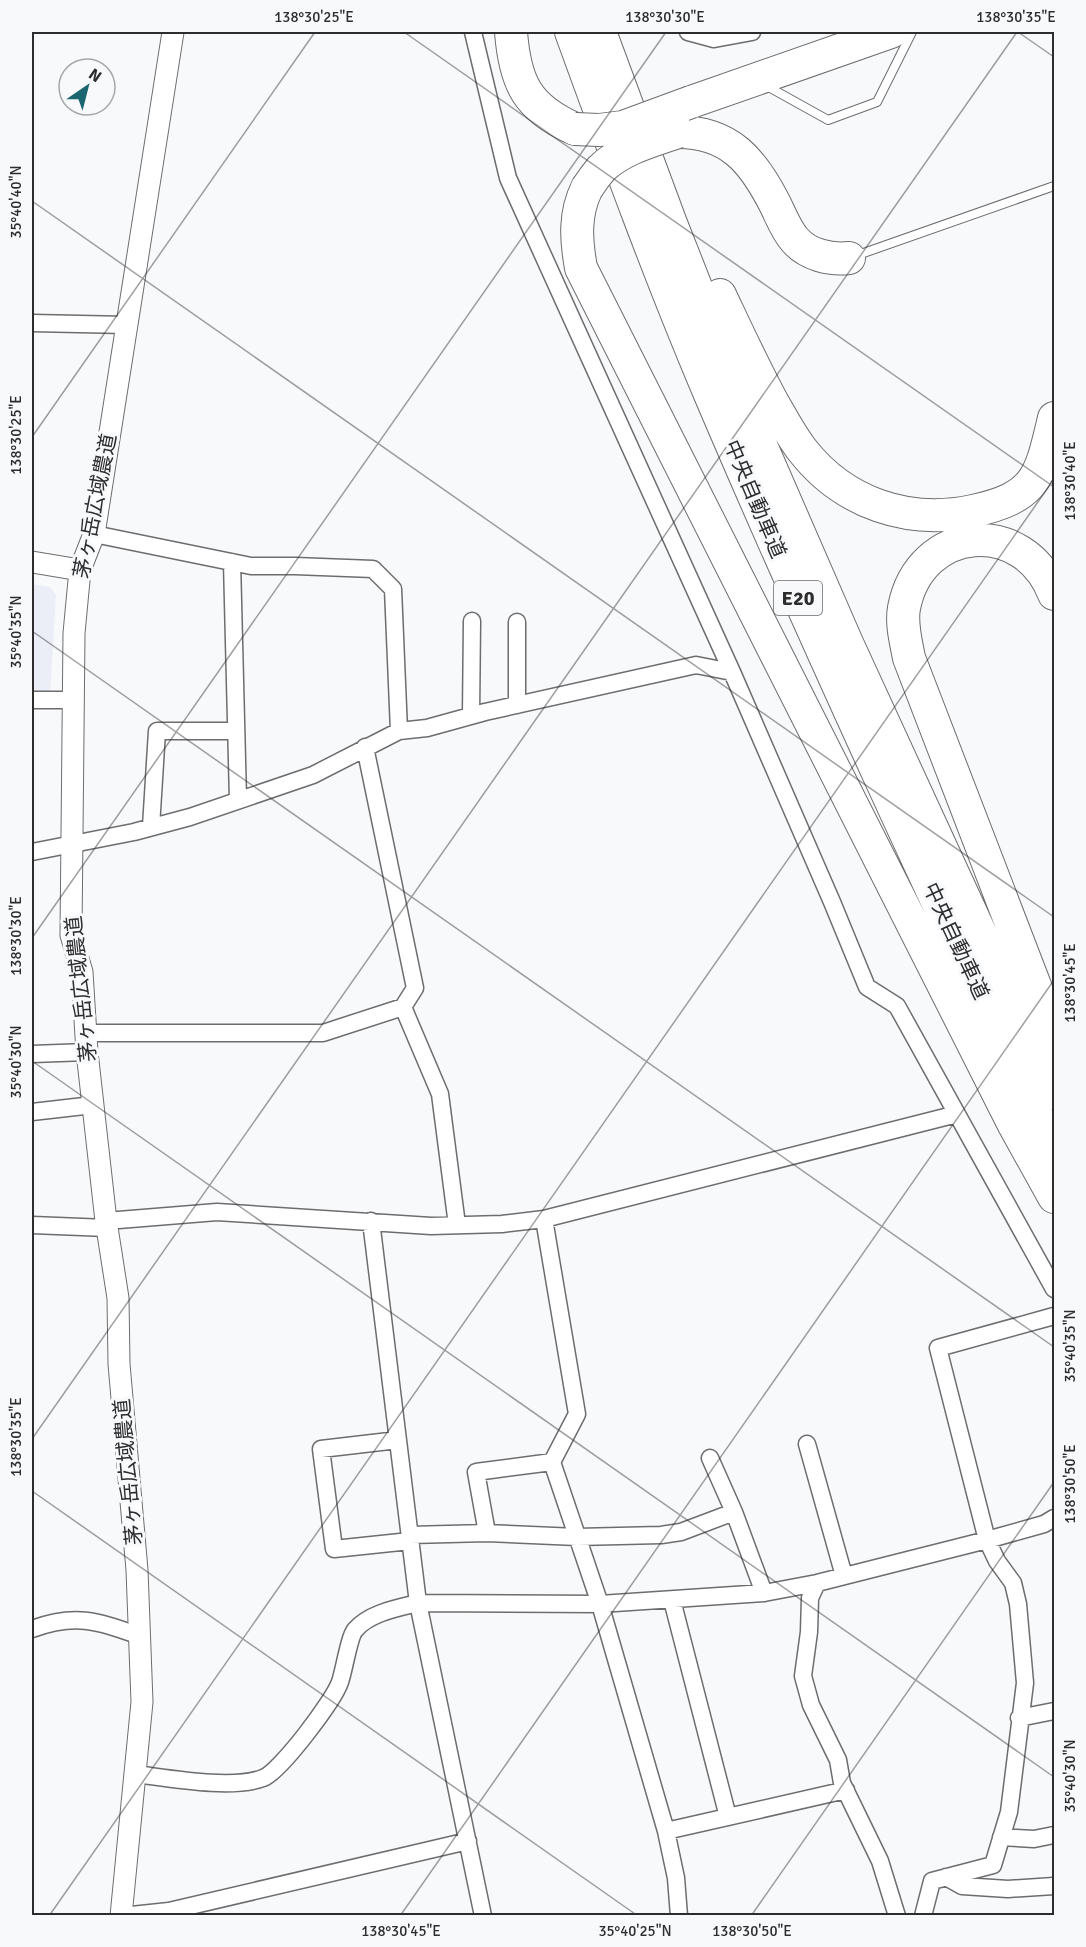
<svg xmlns="http://www.w3.org/2000/svg" width="1086" height="1947" viewBox="0 0 1086 1947" font-family="Signika,'Noto Sans JP',sans-serif">
<style>
.built{fill:#ebedf7}
.lines{fill:none;stroke-linecap:round;stroke-linejoin:round}
.service-casing{stroke:#6d6d6f;stroke-width:10}
.minor-casing{stroke:#6d6d6f;stroke-width:19}
.tertiary-casing{stroke:#6d6d6f;stroke-width:23}
.motorway-casing{stroke:#6d6d6f;stroke-width:34}
.service{stroke:#fff;stroke-width:8}
.minor{stroke:#fff;stroke-width:16}
.tertiary{stroke:#fff;stroke-width:21}
.motorway{stroke:#fff;stroke-width:32}
.motorway-bridge-casing{stroke:#6d6d6f;stroke-width:34;stroke-linecap:butt}
.motorway-bridge{stroke:#fff;stroke-width:32}
.ticks{fill:none;stroke:#2d2d2e;stroke-width:1.5;stroke-opacity:0.45}
.labels{text-anchor:middle;stroke-width:6;stroke-linejoin:round;paint-order:stroke}
.shield{fill:#f8f9fb;stroke:#6a6a6c;stroke-width:1.5}
.shield-label{font-size:20px;font-weight:bold;fill:#2d2d2e}
.street-label{font-size:21px;fill:#2d2d2e;stroke:#f8f9fb}
.neatline{fill:none;stroke:#2d2d2e;stroke-width:2}
.ticks-label{font-size:15px;text-anchor:middle;fill:#2d2d2e}
</style>
<rect width="100%" height="100%" fill="#f8f9fb"/>
<!-- built -->
<path class="built" d="M32 584 50 587 56 595 50 695H32Z"/>
<g class="lines">
<!-- service casing -->
<g class="service-casing">
<path id="service" d="M765 85 828 120 877 102 912 32
M855 256 1054 186"/>
</g>
<!-- minor casing -->
<g class="minor-casing">
<path id="minor" d="M473 32 508 178 732 672 832 902 867 987 897 1006 1054 1289
M688 32 714 39 752 32
M32 323 127 325
M94 534 251 566H295L373 569 393 589 399 731
M232 562 238 800
M517 622V705
M32 700H72
M471 715 472 621
M151 827 157 731H236
M32 852 134 832 190 817 313 775 399 731 427 728 485 712 696 665 732 672
M403 1007 440 1094 457 1225
M86 1033H323L403 1007 415 988 365 747
M32 1054 87 1052
M32 1112 93 1105
M544 1219 577 1414 552 1462 600 1604 666 1831 676 1878 679 1916
M106 1221 217 1212 431 1226 502 1224 544 1219 957 1114
M371 1221 418 1603 483 1916
M32 1225 107 1228
M398 1440 321 1449 334 1549 410 1541
M807 1444 844 1576
M710 1458 734 1512 764 1593
M487 1533 476 1472 552 1462
M410 1535 487 1533 577 1537 661 1535 681 1532 734 1512
M817 1583 810 1598 809 1632 803 1676 811 1705 838 1760 842 1783 880 1861 897 1916
M672 1600 728 1817
M32 1629C76 1613 97 1621 140 1636
M1019 1718 1054 1711
M135 1774C168 1778 232 1790 263 1778 280 1772 334 1700 340 1682 344 1671 349 1637 355 1630 369 1613 398 1608 418 1603L600 1604 764 1593 817 1583 987 1540 1044 1524 1054 1518
M666 1831 846 1790
M1001 1837 1034 1839 1054 1835
M946 1877 962 1886 1008 1889 1054 1886
M122 1916 169 1911 468 1841
M923 1916 932 1881 993 1865 1009 1812 1025 1683 1018 1604 1013 1583 997 1561 987 1540 938 1348 1054 1316"/>
</g>
<!-- tertiary casing -->
<g class="tertiary-casing">
<path id="tertiary" d="M32 562 80 570
M121 1916 142 1702 137 1570 119 1364 118 1298 106 1221 87 1052 82 972 71 935 74 633 80 570 94 534 173 32"/>
</g>
<!-- motorway casing -->
<g class="motorway-casing">
<path id="motorway" d="M511 32C515 83 527 108 575 129
M571 32C615 153 659 274 709 392 818 648 936 900 1054 1152
M600 32 670 221 733 381 847 643 1054 1093
M691 102 891 32
M678 132C730 132 753 161 775 204 781 216 786 230 795 240 808 255 830 260 849 258
M587 188C574 214 576 240 581 268L1014 1125 1054 1197
M720 295C737 331 753 366 772 401 782 418 791 436 803 451 844 503 908 525 973 511 1037 497 1040 477 1054 418
M1054 594C1024 516 920 524 904 608 901 624 906 642 909 658L1054 1035"/>
</g>
<!-- service -->
<use href="#service" class="service"/>
<!-- minor -->
<use href="#minor" class="minor"/>
<!-- tertiary -->
<use href="#tertiary" class="tertiary"/>
<!-- motorway -->
<use href="#motorway" class="motorway"/>
<!-- motorway-bridge casing -->
<g class="motorway-bridge-casing">
<path id="motorway-bridge" d="M575 129 599 130 623 127 691 102
M587 188C591 182 596 175 601 169 621 149 652 141 678 132"/>
</g>
<!-- motorway-bridge -->
<use href="#motorway-bridge" class="motorway-bridge"/>
</g>
<!-- ticks -->
<path class="ticks" d="M404 32 1054 487M1018 32 1054 57M32 201 1054 917M32 437 315 32M32 631 1054 1347M32 938 666 32M32 1061 1054 1777M32 1439 1017 32M32 1491 638 1916M49 1916 1054 479M400 1916 1054 980M751 1916 1054 1482"/>
<g class="labels">
<!-- shield labels -->
<rect class="shield" x="774" y="581" width="48" height="34" rx="4.5"/>
<g class="shield-label">
<text x="798" y="605">E20</text>
</g>
<!-- street labels -->
<g class="street-label">
<text transform="translate(755 499) rotate(67)" y="7">中央自動車道</text>
<text transform="translate(95 506) rotate(-79)" y="7">茅ヶ岳広域農道</text>
<text transform="translate(956 941) rotate(65)" y="7">中央自動車道</text>
<text transform="translate(81 989) rotate(-96)" y="7">茅ヶ岳広域農道</text>
<text transform="translate(128 1472) rotate(-95)" y="7">茅ヶ岳広域農道</text>
</g>
</g>
<!-- border -->
<rect width="1086" height="1947" fill="none" stroke="#f8f9fb" stroke-width="66"/>
<!-- north arrow -->
<g transform="translate(87 87) rotate(35)"><circle r="28" fill="#f8f9fb" stroke="#a7a7a9" stroke-width="1.5"/>
<path d="M0-4.5L10 22L0 15L-10 22Z" fill="#196570"/>
<text y="-9" font-size="16" font-weight="bold" text-anchor="middle" fill="#2d2d2e">N</text>
</g>
<rect x="33" y="33" width="1020" height="1881" class="neatline"/>
<g class="ticks-label">
<text x="314" y="22">138°30'25"E</text>
<text x="665" y="22">138°30'30"E</text>
<text x="1016" y="22">138°30'35"E</text>
<text transform="translate(16 202) rotate(-90)" y="5">35°40'40"N</text>
<text transform="translate(16 435) rotate(-90)" y="5">138°30'25"E</text>
<text transform="translate(1070 481) rotate(-90)" y="5">138°30'40"E</text>
<text transform="translate(16 632) rotate(-90)" y="5">35°40'35"N</text>
<text transform="translate(16 936) rotate(-90)" y="5">138°30'30"E</text>
<text transform="translate(1070 983) rotate(-90)" y="5">138°30'45"E</text>
<text transform="translate(16 1062) rotate(-90)" y="5">35°40'30"N</text>
<text transform="translate(1070 1346) rotate(-90)" y="5">35°40'35"N</text>
<text transform="translate(16 1437) rotate(-90)" y="5">138°30'35"E</text>
<text transform="translate(1070 1484) rotate(-90)" y="5">138°30'50"E</text>
<text transform="translate(1070 1776) rotate(-90)" y="5">35°40'30"N</text>
<text x="401" y="1936">138°30'45"E</text>
<text x="635" y="1936">35°40'25"N</text>
<text x="752" y="1936">138°30'50"E</text>
</g>
</svg>
